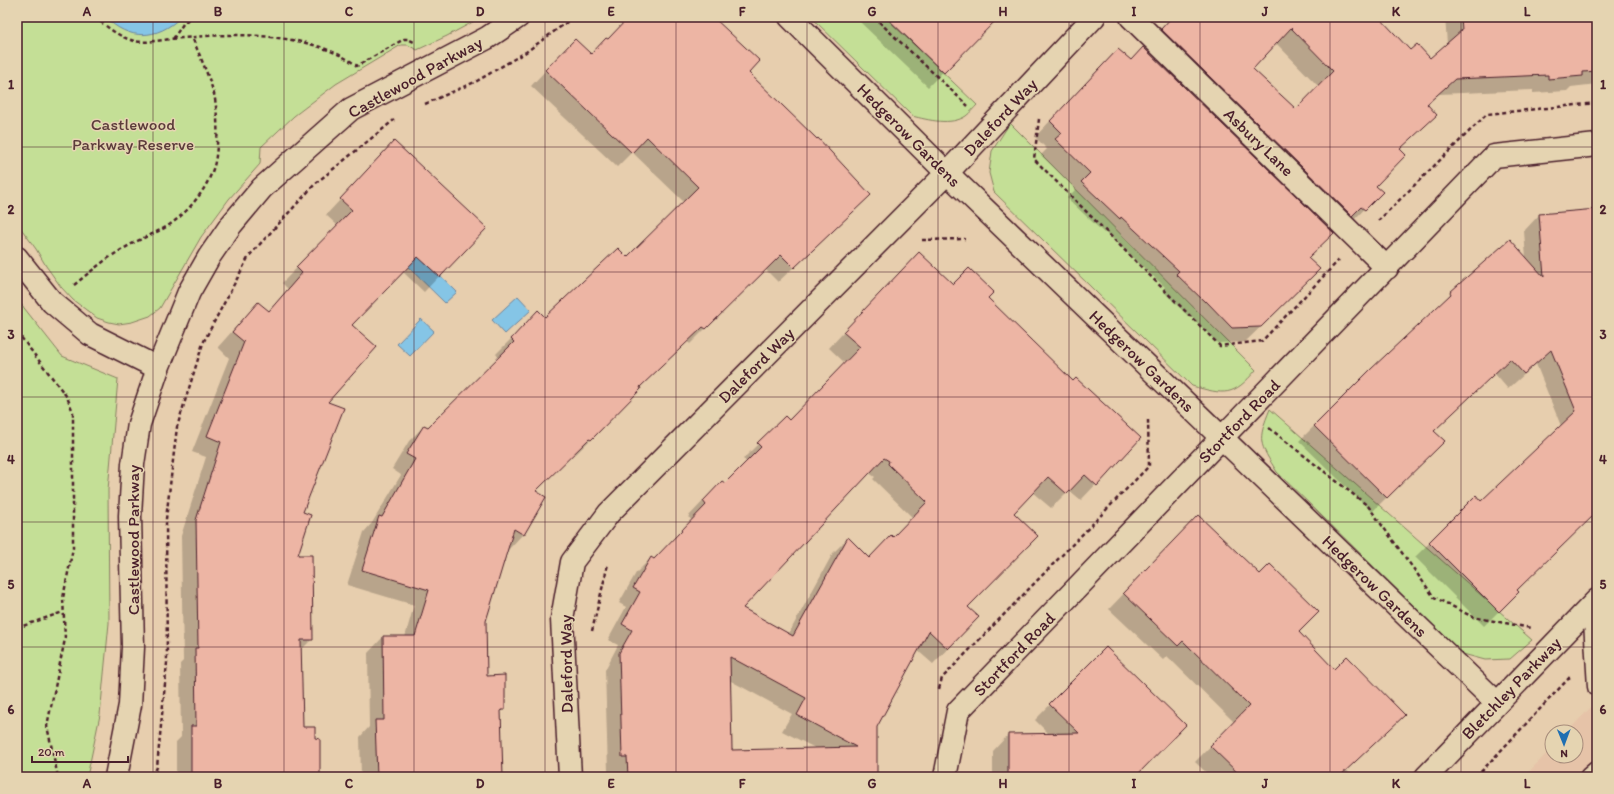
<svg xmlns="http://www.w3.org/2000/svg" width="1614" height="794" viewBox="0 0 1614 794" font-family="Itim,sans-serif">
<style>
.built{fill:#e6c3a8}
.green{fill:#c4df96;stroke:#877f60}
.water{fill:#85c5e6;stroke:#6d839b}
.shadow{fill:#0003;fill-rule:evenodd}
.building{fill:#edb5a4;stroke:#4a1f2b;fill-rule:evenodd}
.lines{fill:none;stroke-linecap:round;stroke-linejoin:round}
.lane-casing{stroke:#4a1f2b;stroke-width:21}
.street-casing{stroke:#4a1f2b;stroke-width:25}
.secondary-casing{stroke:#4a1f2b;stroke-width:25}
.path{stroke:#4a1f2b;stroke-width:2.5;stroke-dasharray:4 3;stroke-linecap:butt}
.lane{stroke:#e5d4b1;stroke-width:18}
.street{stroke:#e5d4b1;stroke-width:22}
.secondary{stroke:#e5d4b1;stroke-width:22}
.grid{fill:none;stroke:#4a1f2b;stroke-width:1;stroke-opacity:0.55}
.labels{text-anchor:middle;stroke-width:3;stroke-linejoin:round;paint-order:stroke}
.street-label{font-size:17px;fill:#4a1f2b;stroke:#e5d4b1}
.park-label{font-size:17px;fill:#5c3c3b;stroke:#e5d4b1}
.neatline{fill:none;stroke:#4a1f2b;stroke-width:1.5}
.grid-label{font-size:13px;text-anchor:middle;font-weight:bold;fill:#4a1f2b}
</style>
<rect width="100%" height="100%" fill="#e7ceae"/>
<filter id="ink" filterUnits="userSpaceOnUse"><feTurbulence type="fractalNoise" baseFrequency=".025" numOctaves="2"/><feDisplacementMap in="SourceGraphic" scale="8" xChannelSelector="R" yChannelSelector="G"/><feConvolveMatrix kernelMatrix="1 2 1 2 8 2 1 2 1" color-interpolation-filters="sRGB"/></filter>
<g filter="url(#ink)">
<!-- built -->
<path class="built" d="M1597 701V777H1524L1552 748V756H1576V732H1567Z"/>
<!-- green -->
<path class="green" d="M17 17H482L447 36 417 50 408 45H401L336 84 294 116 261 147 260 164 229 199 201 237 160 308 150 316 132 322 119 324 109 322 97 318 73 300 61 287 46 266 36 249 17 223Z
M811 17H885L977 105C974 108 970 113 966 116 951 126 928 120 912 116Z
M1010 123 1256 370C1233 397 1225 395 1192 386L994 192 989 173 992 151Z
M17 299 62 356 118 379 108 490 109 623 100 715 87 777H17Z
M1270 409 1532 640 1510 659 1485 660 1463 654 1277 472C1259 443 1257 441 1270 409Z"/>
<!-- water -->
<path class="water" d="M105 17H181C157 40 129 41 105 17Z
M408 244 457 292 445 303 397 256Z
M518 296 531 310 505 334 492 320Z
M421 319 434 331 410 356 397 344Z"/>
<!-- shadow -->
<path class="shadow" d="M629 17H711L747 73 855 210 778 282 765 269 690 344 687 341 639 387 640 389 590 440 575 455 574 453 535 492 545 498 523 534 508 550 485 621 486 677 504 709 500 713 502 777H361L360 737 369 727 368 653 383 637H405L414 605 347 585 364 532 372 523 401 475 392 469 409 441 424 426 428 428 499 358 496 354 538 312 545 319 627 259 684 202 632 152 617 167 531 86 560 55H591L608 40Z
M865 17H997L928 87 860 22Z
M1172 17H1378L1410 52 1430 59 1447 44 1445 17H1597V84L1571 87 1567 91 1533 93V90L1439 94 1427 105 1375 186 1381 192 1349 225 1146 44ZM1276 43 1319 87 1296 110 1252 69Z
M1103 65 1307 258 1304 285 1245 342 1217 343 1191 316 1189 317 1162 290 1165 287 1105 232 1104 233 1067 198 1076 189 1041 155 1047 149 1035 137Z
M379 158 485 228 424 292 403 272 350 325 326 403 301 513 296 556 312 639 300 651 302 728 314 739 319 777H176V742L181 737 180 664 183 661 181 536 206 457 192 452 229 358 218 347 243 319 268 312 288 289 282 283 338 226 326 215Z
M1597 210V511L1516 590 1518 592 1484 626 1415 557 1476 497 1481 502 1561 426 1536 364 1508 389 1494 373 1433 431 1443 441 1372 512 1299 441 1372 369 1436 309 1451 293 1526 259 1524 231 1539 215Z
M904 268 987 298 1073 382 1140 438 1081 500 1069 490 1051 508 1032 492 1013 513 967 607 978 617 933 664 917 650 876 727V777H613L612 772H608L605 670 618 645 608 640 626 607 619 603 636 573 651 558 654 560 692 520 688 517 707 497 725 484 747 462 743 459 785 417 789 421 845 363 829 348ZM869 473 875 477 873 479 913 518 893 538 869 559 848 538 833 553 788 635 741 609ZM729 680 792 714 782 731 817 749 731 751Z
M1183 532 1298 632 1346 770 1349 772 1344 777H1211L1195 762 1234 722 1167 656 1163 660 1109 609Z
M1106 648 1133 777H993V751L1008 735H1050L1035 720Z"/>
<!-- building -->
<path class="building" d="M629 17H713L760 61 749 73 817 139 818 138 871 195 794 268 781 255 706 329 703 327 640 387 641 389 591 440 589 439 536 491 546 497 524 535 514 529 486 621 487 676 505 675V710H501L503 777H377L375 720H384L383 636H415L429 590 362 570 379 516 382 517 415 459 406 454 424 425 428 427 514 342 511 339 538 310 545 317 618 248 627 257 698 187 647 137 632 153 545 70 575 39 591 54 606 38 608 39Z
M886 17H999L944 73Z
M1172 17H1379L1410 50 1417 44 1430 58 1462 30 1461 17H1597V71L1583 72V76L1548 79V75L1455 79 1427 104 1437 115 1400 149 1406 155 1376 186 1383 192 1365 210 1361 207 1352 216 1161 29ZM1291 28 1333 71 1296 109 1253 69Z
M1143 47 1334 233 1308 258 1320 269 1261 327 1232 328 1206 301 1205 302 1176 274 1179 271 1121 217 1120 219 1081 182 1090 173 1055 139 1062 133 1050 121 1118 49 1131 60Z
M394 141 487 228 440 277 418 257 352 325 377 347 328 402 344 408 303 512 311 515 298 555H312L313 640H301L303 727H315V738L320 739V777H191V726H196L195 648H198L196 520 221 442 207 436 244 342 232 332 258 302 269 311 302 273 296 267 352 210 340 199Z
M1597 209V512L1517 590 1519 592 1499 612 1429 542 1476 495 1481 501 1576 411 1551 350 1524 374 1510 359 1434 431 1445 441 1387 498 1314 426 1371 369 1451 294 1450 292 1510 239 1544 277 1539 214Z
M919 252 953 284 969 268 994 292 988 298 1073 381 1076 378 1141 438 1097 486 1085 475 1067 494 1048 477 1014 513 1038 536 968 607 979 617 948 649 929 631 877 727V776L628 777 627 757H622L619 653 632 630 622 624 640 592 633 588 651 557 654 559 706 505 703 501 722 481 725 483 761 447 757 443 785 416 789 420 860 347 843 332ZM884 458 889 461 888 464 927 502 893 537 891 535 869 558 848 537 793 636 743 608ZM730 657 806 698 797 715 856 747 732 750Z
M1198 515 1260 574 1270 564 1319 612 1299 632 1334 669 1347 656 1405 715 1339 777H1242L1210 746 1249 706 1183 641 1178 646 1123 593Z
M1106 647 1186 725 1135 777H1008V734L1079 733 1049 704Z"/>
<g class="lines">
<!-- lane casing -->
<g class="lane-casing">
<path id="lane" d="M1592 605 1597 687
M1589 777 1597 770"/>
</g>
<!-- street casing -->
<g class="street-casing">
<path id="street" d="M790 17 947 173 1496 702
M1131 17 1387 268
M17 258 52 302 90 334 158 368
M570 777 562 619 572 562 609 513 947 173 1094 17
M945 777 958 711 1494 156 1597 145
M1426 777 1597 600"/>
</g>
<!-- secondary casing -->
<g class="secondary-casing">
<path id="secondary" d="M116 777 130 705 133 647 130 516 133 464 139 424 158 368 189 292 209 257 231 225 262 188 351 109 487 38 518 17"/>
</g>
<!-- path -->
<path class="path" d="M95 17C107 27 119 37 134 41 145 43 154 41 164 40 174 38 185 38 195 37 242 32 318 35 357 66L404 39H408L416 43
M874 17 968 106
M173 39 183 24 191 17
M425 104 477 81 526 52 574 17
M1039 119 1034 159 1220 346 1262 341 1339 260
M1378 221 1487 114 1597 103
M922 240 965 239
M74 285C90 272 105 259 123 249 137 240 152 235 166 227 187 214 207 190 214 166 219 148 218 112 214 94 208 74 200 56 192 37
M17 332 67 397 73 412V548L63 598 65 639 47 726 58 777
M1269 428 1368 506 1434 597 1473 617 1531 628
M17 628 63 612
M592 631 608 564
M939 689 942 678 1149 466 1148 420
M153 777 157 767 167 663 166 519 177 427 203 343 249 256 316 183 394 120
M1476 777 1570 677"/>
<!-- lane -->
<use href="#lane" class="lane"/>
<!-- street -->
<use href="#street" class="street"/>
<!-- secondary -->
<use href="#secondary" class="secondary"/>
</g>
</g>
<!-- grid -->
<path class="grid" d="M153 17V777M284 17V777M414 17V777M545 17V777M676 17V777M807 17V777M938 17V777M1069 17V777M1200 17V777M1330 17V777M1461 17V777M17 147H1597M17 272H1597M17 397H1597M17 522H1597M17 647H1597"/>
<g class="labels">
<!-- street labels -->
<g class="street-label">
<text transform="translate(415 77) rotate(-29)" y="6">Castlewood Parkway</text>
<text transform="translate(1000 117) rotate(-47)" y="6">Daleford Way</text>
<text transform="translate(909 135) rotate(45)" y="6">Hedgerow Gardens</text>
<text transform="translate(1259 142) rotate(44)" y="6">Asbury Lane</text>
<text transform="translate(1142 361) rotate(44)" y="6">Hedgerow Gardens</text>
<text transform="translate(756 365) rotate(-45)" y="6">Daleford Way</text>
<text transform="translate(1239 421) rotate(-46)" y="6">Stortford Road</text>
<text transform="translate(133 540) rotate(-90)" y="6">Castlewood Parkway</text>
<text transform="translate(1375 586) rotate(44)" y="6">Hedgerow Gardens</text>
<text transform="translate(1014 654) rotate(-46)" y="6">Stortford Road</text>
<text transform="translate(566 664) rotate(-91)" y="6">Daleford Way</text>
<text transform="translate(1511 688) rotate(-46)" y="6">Bletchley Parkway</text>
</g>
<!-- park labels -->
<g class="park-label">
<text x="133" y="130">Castlewood<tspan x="133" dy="20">Parkway Reserve</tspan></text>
</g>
</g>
<!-- margin -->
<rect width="1614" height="794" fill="none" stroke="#e5d4b1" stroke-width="44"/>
<!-- north arrow -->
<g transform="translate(1564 744) rotate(179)"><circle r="19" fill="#e5d4b1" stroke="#a78c7b"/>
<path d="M0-3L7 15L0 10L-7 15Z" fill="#1f6fb2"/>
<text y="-6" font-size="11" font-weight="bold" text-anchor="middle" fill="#4a1f2b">N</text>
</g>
<!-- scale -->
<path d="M32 756v6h96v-6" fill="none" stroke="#4a1f2b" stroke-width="2"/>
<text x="38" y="756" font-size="12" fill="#4a1f2b" stroke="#e5d4b1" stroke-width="3" paint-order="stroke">20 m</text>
<rect x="22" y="22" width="1570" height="750" class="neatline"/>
<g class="grid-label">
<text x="87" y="16">A</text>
<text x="218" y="16">B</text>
<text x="349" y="16">C</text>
<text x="480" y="16">D</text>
<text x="611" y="16">E</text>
<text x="742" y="16">F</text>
<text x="872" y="16">G</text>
<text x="1003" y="16">H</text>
<text x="1134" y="16">I</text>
<text x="1265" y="16">J</text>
<text x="1396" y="16">K</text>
<text x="1527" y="16">L</text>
<text x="11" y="89">1</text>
<text x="1603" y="89">1</text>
<text x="11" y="214">2</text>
<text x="1603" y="214">2</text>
<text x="11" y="339">3</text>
<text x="1603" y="339">3</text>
<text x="11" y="464">4</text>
<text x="1603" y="464">4</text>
<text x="11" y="589">5</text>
<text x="1603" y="589">5</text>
<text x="11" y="714">6</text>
<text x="1603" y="714">6</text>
<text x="87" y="788">A</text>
<text x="218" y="788">B</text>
<text x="349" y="788">C</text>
<text x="480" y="788">D</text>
<text x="611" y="788">E</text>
<text x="742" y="788">F</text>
<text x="872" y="788">G</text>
<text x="1003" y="788">H</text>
<text x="1134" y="788">I</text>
<text x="1265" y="788">J</text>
<text x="1396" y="788">K</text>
<text x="1527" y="788">L</text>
</g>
</svg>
